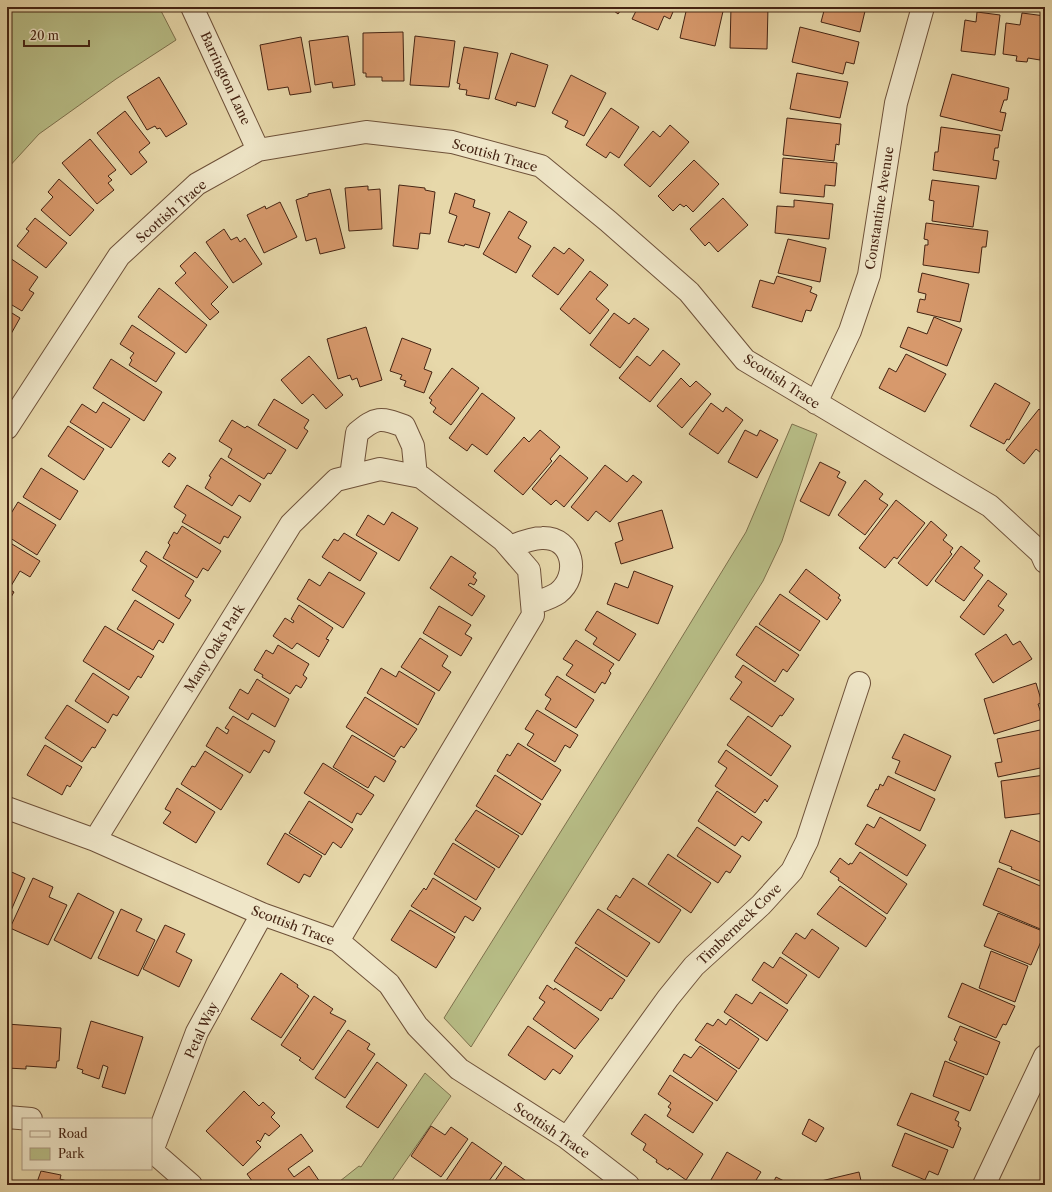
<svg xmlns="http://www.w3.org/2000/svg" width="1052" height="1192" viewBox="0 0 1052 1192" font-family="'Libre Caslon Text',serif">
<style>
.green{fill:#b8be87;stroke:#7e714d}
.building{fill:#d7996c;stroke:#452413}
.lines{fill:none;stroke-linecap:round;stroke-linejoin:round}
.street-casing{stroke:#6e5139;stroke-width:24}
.street{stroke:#efe6c8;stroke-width:22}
.labels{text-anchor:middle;stroke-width:4;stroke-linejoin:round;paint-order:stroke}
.street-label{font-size:13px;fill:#452413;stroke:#efe6c8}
</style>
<rect width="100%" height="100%" fill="#e7d8aa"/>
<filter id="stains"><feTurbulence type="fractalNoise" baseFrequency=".005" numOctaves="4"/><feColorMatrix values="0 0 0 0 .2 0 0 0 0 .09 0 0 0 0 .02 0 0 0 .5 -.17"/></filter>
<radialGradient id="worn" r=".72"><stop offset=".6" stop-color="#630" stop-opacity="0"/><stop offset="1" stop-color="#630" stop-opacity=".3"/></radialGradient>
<!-- green -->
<path class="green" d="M7 7H159L176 40 116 79 39 134 7 169Z
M792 424 817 434 782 541 763 581 471 1047 444 1018 652 686 746 532Z
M425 1073 451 1096 389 1185H335L359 1166 361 1167Z"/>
<!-- building -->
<path class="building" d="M609 7H623L618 14Z
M638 7H675L670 19 664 16 658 30 632 19Z
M687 7H724L715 46 680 38Z
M731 7H768L767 49 730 48Z
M825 7H866L860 32 821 22Z
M977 12 1000 15 995 55 961 51 965 20 976 22Z
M1022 13 1045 16 1040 60 1028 58 1027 62 1016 61 1017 56 1003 54 1006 23 1020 25Z
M800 27 859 42 854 64 846 62 843 74 792 62Z
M403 32 404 81H382V77H366V73H363V33Z
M348 36 355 85 333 88 332 82 315 85 309 41Z
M415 36 455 41 449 87 410 85Z
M301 37 311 92 290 95 288 87 268 90 260 45Z
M464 47 498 53 489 99 466 95 467 90 459 89 460 84 457 83Z
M511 53 548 65 535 107 517 102 516 106 495 99Z
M797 73 848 82 840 118 790 109Z
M952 74 1009 88 1007 100H1004L1000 112 1006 113 1002 131 940 116Z
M571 75 606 93 584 136 565 127 568 121 552 113Z
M159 77 187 124 166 137 160 128 157 129 155 126 147 130 127 97Z
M611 108 639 127 619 158 610 152 606 158 586 145Z
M125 111 150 143 139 152 147 162 131 175 97 133Z
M787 118 841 124 839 145 836 144 834 161 783 155Z
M670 125 689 142 650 187 624 165 653 131 660 137Z
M941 127 1000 135 998 148H995L993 160 999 161 996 179 933 170 935 152H938Z
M90 139 116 170 108 176 112 180 108 183 114 190 97 204 62 163Z
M783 158 837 163 835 186 825 185 824 197 780 193Z
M694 160 719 184 693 212 686 205 684 207 680 204 673 211 658 196Z
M59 179 94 210 70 236 41 210 53 197 48 192Z
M932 180 979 186 973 227 932 221 934 201 929 200Z
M399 185 425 188V190L435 192 430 234 420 233 418 249 393 246Z
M368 186V190L380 189 382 229 349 231 345 188Z
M330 189 345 248 320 254 316 238 306 241 296 200 308 196V194Z
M455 193 475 200 473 207 490 213 479 248 465 244 464 246 448 242 457 216 449 213Z
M723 198 748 225 718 252 709 242 705 246 690 229Z
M794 200 833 204 829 239 775 233 777 206 794 207Z
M280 202 297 237 264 253 247 215 265 206 266 209Z
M509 211 527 222 518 238 531 246 516 273 483 254Z
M35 218 67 243 46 268 17 246 29 231 26 229Z
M926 223 988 231 986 247H982L979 273 923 265 925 245H928V240L924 239Z
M224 229 231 240 237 237 240 242 245 238 262 264 233 283 206 242Z
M788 239 826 248 820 282 778 273Z
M554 247 564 254 569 248 584 260 558 295 532 276Z
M195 252 228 287 211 304 219 312 210 320 175 283 186 273 180 266Z
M7 256 38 277 29 290 34 293 22 311 7 302Z
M590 271 608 285 596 299 609 310 590 334 560 309Z
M922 273 969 284 960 322 917 312 920 299 925 300 926 294 918 292Z
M777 276 812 287 810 292 817 295 811 311 806 310 802 322 752 307 760 280 774 284Z
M159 288 207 325 186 353 138 317Z
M7 310 20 318 7 341Z
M614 313 629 324 634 318 649 329 620 368 590 345Z
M934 317 962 329 947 366 900 347 908 327 927 334Z
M132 325 175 353 156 382 129 365 132 360 130 358 134 353 120 344Z
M366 327 382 380 360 387 357 378 352 380 350 375 338 379 327 339Z
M402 338 431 349 424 369 432 372 424 393 404 386 406 381 400 379 402 375 390 371Z
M663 350 680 364 650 402 619 378 637 356 650 366Z
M906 354 946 374 925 412 879 388 889 368 896 372Z
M309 356 343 395 326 409 313 394 302 404 281 380Z
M111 359 162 392 144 421 93 388Z
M452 368 479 388 451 425 433 412 436 408 430 403 432 400 429 398Z
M681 378 690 387 696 381 711 394 682 428 657 406Z
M995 383 1030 403 1009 440 1007 439 1004 444 970 426Z
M482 393 515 418 487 455 472 444 467 451 449 438Z
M274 399 309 420 304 428 308 431 297 449 258 425Z
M103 402 130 419 111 448 70 422 82 404 96 413Z
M711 403 723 412 726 407 743 420 718 454 689 434Z
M1039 409 1045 414V456L1036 449 1024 464 1006 450Z
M232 420 245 428 247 426 286 450 271 474 268 473 264 479 228 457 232 449 219 441Z
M68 426 104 449 84 480 48 456Z
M540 430 560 447 550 459 552 461 523 495 494 471 524 437 529 442Z
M745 430 757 436 760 430 778 440 757 478 728 462Z
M169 453 176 458 169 467 162 462Z
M560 455 588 478 564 507 556 500 551 505 532 489Z
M221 458 261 484 250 502 239 495 232 506 205 488 211 477 209 476Z
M820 462 840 472 837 477 846 482 829 516 800 501Z
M605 465 627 482 633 475 642 482 610 522 596 511 588 521 571 507Z
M41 468 78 491 60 520 23 497Z
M1045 472V481L1040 476Z
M865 480 883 494 879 499 888 505 865 535 838 515Z
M187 485 241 517 228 538 224 536 220 544 182 522 186 515 174 507Z
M896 500 925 523 897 559 894 557 885 568 859 548Z
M18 502 56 525 37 555 7 536V520Z
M662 510 673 548 621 564 615 543 623 540 618 523Z
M392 512 418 528 399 561 356 535 368 515 384 525Z
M931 521 947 535 943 540 953 548 950 552 952 554 927 586 898 563Z
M182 526 221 551 208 571 203 568 197 578 163 558 170 545 168 543 174 532 177 534Z
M344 533 377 553 360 581 322 557 334 539 338 541Z
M7 541 40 561 30 577 20 571 11 586 7 584Z
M961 546 980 561 974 568 983 575 964 601 935 581Z
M146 551 194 581 185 596 191 600 179 619 132 590 147 566 140 561Z
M451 556 476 573 473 577 477 580 474 585 470 583 468 585 485 596 472 616 430 588Z
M806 569 840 595 838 598 841 600 827 620 789 592Z
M634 571 673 586 658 624 607 604 615 583 628 588Z
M329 572 365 593 343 628 297 599 309 579 320 586Z
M988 580 1007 594 998 606 1004 610 984 635 960 617Z
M7 588 14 592 7 604Z
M780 594 820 621 800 651 759 624Z
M135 600 174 624 163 643 159 640 153 650 117 629Z
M299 605 333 628 326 639 329 640 319 657 297 643 292 649 273 636 285 618 293 623 294 621 291 619Z
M439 606 471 625 465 634 472 638 461 656 423 633Z
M597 611 636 634 619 661 593 644 597 638 585 630Z
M105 626 154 656 141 678 138 676 129 690 83 661Z
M756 626 799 655 787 672 783 669 775 682 736 655Z
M1006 634 1013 645 1020 641 1032 659 993 683 975 654Z
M420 638 448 656 442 666 451 672 439 691 401 667Z
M576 640 614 664 609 671 611 673 605 684 602 682 595 693 566 675 573 665 563 659Z
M278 645 309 664 303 675 307 678 301 688 296 685 290 694 262 677 263 675 254 670 266 650 273 654Z
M743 665 794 699 782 716 780 715 772 727 730 699 742 682 735 677Z
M381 668 396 677 399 671 435 693 418 725 367 693Z
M93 673 129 697 117 716 113 714 108 723 75 701Z
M557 676 594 700 576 728 545 709 551 699 545 695Z
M257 679 289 699 275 727 252 713 248 720 229 708 240 689 248 694Z
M1036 683 1042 703 1038 704 1043 719 994 734 984 699Z
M365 697 417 729 404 748 401 746 394 757 346 727Z
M67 705 106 730 95 748 92 747 82 762 45 738Z
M537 710 578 735 570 748 565 745 555 762 527 745 534 734 525 729Z
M233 716 275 741 269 753 264 750 250 773 206 746 217 727 227 734 229 730 225 728Z
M748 716 791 746 771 776 727 745Z
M1045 729V767L998 777 995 763 1002 762 997 739Z
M904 734 951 756 935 791 895 773 900 761 892 758Z
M352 735 396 761 384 782 375 776 368 788 333 767Z
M518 743 561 770 542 800 497 771 507 754 510 756Z
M45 745 82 767 70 787 67 785 62 795 27 775Z
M726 750 778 786 767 802 765 799 755 813 715 786 727 768 718 762Z
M205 751 243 775 221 810 181 784 192 766 195 767Z
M323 763 374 795 361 815 357 813 352 823 304 793Z
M495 775 541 804 522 835 476 806Z
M1045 775V813L1005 818 1001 781Z
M888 776 935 799 920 831 867 806 876 789 878 790 880 784 883 786Z
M177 788 215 812 196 843 163 823 171 812 165 809Z
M717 791 762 822 749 841 742 836 735 846 698 821Z
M309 801 353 829 341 848 333 842 325 855 289 833Z
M476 810 519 836 499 868 455 840Z
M880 817 926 845 907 876 855 844 867 824 874 828Z
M697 827 741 856 730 873 726 871 718 883 677 856Z
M1011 830 1045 844V883L1011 869 1012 867 999 862Z
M285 833 322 856 310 877 304 874 299 883 267 864Z
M453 843 495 869 476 900 434 874Z
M860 852 907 884 887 914 838 880 839 878 830 872 840 858 849 865 850 863 852 864Z
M668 854 711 883 691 913 648 884Z
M998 868 1045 888V931L983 905Z
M7 870 25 878 7 920Z
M33 878 53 887 49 897 67 905 48 945 10 928Z
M433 878 481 908 473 921 465 916 455 933 411 906 424 888 426 890Z
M633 878 681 910 659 943 607 909 616 895 620 898Z
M840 886 886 918 866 947 817 914Z
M78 893 114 912 91 959 54 940Z
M121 909 142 919 136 931 155 940 138 976 98 958Z
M598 909 650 943 627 977 575 943Z
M410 910 455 937 436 968 391 940Z
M998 913 1045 932 1031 965 984 946Z
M165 925 185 934 176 952 192 960 179 987 143 969Z
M812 929 839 948 819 978 782 953 796 933 805 939Z
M576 947 625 980 612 999 610 998 601 1011 554 981Z
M991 951 1028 966 1015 1002 979 988Z
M780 957 807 975 787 1004 752 980 764 962 773 968Z
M281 973 298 985 297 987 309 996 281 1038 251 1019Z
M962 983 1015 1006 1006 1025 1003 1024 996 1038 948 1017Z
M547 985 554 990 555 988 599 1019 575 1049 533 1019 545 1002 539 998Z
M760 992 788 1010 767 1041 724 1012 736 994 752 1004Z
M314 996 333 1009 330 1013 346 1021 313 1070 299 1060 301 1058 281 1045Z
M718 1019 726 1025 730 1019 759 1039 739 1069 695 1040 707 1023 713 1026Z
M91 1021 143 1037 125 1094 102 1087 108 1067 103 1065 99 1079 82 1073 83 1070 77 1068Z
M7 1024 61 1028 59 1061H57L56 1068 26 1066V1069L7 1068Z
M528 1026 573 1056 560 1074 553 1069 545 1080 508 1055Z
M960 1026 1000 1042 987 1075 949 1060 957 1042 954 1040Z
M348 1030 370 1044 367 1049 375 1054 345 1098 315 1078Z
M700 1046 737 1071 717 1101 673 1071 684 1054 691 1058Z
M945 1061 984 1077 970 1111 933 1096Z
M377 1062 407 1085 378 1128 346 1107Z
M670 1075 713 1103 693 1133 667 1116 671 1109 668 1107 671 1103 658 1094Z
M244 1091 259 1106 263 1102 275 1113 271 1117 280 1126 269 1136 265 1133 260 1142 258 1140 256 1142 261 1147 243 1166 206 1131Z
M911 1093 959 1112 955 1120 959 1122 958 1126 961 1128 953 1148 897 1125Z
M645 1114 703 1154 686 1180 669 1168 668 1170 656 1162 657 1160 643 1150 646 1144 631 1134Z
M809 1119 824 1128 816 1142 802 1134Z
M431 1126 445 1135 451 1127 468 1139 441 1177 411 1156Z
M905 1133 948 1150 938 1175 929 1171 925 1180 892 1166Z
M301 1134 313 1151 288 1169 294 1177 309 1166 322 1185H255L247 1174Z
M472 1142 502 1163 486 1185H443Z
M727 1152 761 1172 753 1185H708Z
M505 1166 532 1185H492Z
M7 1170 11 1185H7Z
M41 1171 61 1175 60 1179 74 1183 73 1185H36Z
M859 1172 862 1185H822L821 1181Z
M776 1177 792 1185H772Z"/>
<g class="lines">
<!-- street casing -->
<g class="street-casing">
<path id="street" d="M192 7 258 150
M816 403 850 331 869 275 896 103 923 7
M7 428 119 256 197 184 258 150 366 132 452 142 541 166 608 221 689 292 745 360 990 506 1041 553 1045 562
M351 476 357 433C376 417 380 417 404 426L413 446 416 476
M510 547C520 543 531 538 542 538 574 537 580 576 558 593 551 598 540 601 532 604
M7 808 95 840 262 914 338 941 389 984 417 1026 459 1069 567 1138 628 1185
M95 840 291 524 336 480 380 469 421 477 503 540 529 570 533 615 338 941
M7 1117 31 1119
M567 1138 668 998 694 966 761 905 792 871 807 841 859 683
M151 1150 191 1185
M152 1151 197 1032 262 914
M984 1185 1045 1056"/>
</g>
<!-- street -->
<use href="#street" class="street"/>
</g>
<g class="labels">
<!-- street labels -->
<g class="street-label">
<text transform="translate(226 78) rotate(65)" y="5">Barrington Lane</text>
<text transform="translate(495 155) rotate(16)" y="5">Scottish Trace</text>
<text transform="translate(879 208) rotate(-81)" y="5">Constantine Avenue</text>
<text transform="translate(171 211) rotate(-41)" y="5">Scottish Trace</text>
<text transform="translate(782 381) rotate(33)" y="5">Scottish Trace</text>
<text transform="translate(214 648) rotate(-58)" y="5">Many Oaks Park</text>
<text transform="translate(739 924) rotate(-44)" y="5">Timberneck Cove</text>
<text transform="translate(293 925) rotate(21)" y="5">Scottish Trace</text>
<text transform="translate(201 1030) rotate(-65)" y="5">Petal Way</text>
<text transform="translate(552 1130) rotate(34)" y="5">Scottish Trace</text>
</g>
</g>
<!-- margin -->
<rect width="1052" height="1192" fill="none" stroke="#e7d8aa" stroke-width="24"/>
<rect x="8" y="8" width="1036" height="1176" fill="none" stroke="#452413" stroke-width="2"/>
<rect x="12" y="12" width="1028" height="1168" fill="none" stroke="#452413"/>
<!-- legend -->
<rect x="22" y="1118" width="130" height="52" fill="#efe6c8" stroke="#ab9880"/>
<rect x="30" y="1131" width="20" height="6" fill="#efe6c8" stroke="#ab9880"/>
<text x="58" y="1138" font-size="12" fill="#452413">Road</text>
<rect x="30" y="1148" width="20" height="12" fill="#b8be87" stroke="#ab9880"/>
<text x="58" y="1158" font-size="12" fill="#452413">Park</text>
<!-- scale -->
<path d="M24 40v6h65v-6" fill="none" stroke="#452413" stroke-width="2"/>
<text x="30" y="40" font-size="12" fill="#452413" stroke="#efe6c8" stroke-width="3" paint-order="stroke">20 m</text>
<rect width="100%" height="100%" filter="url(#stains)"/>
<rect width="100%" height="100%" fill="url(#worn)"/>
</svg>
